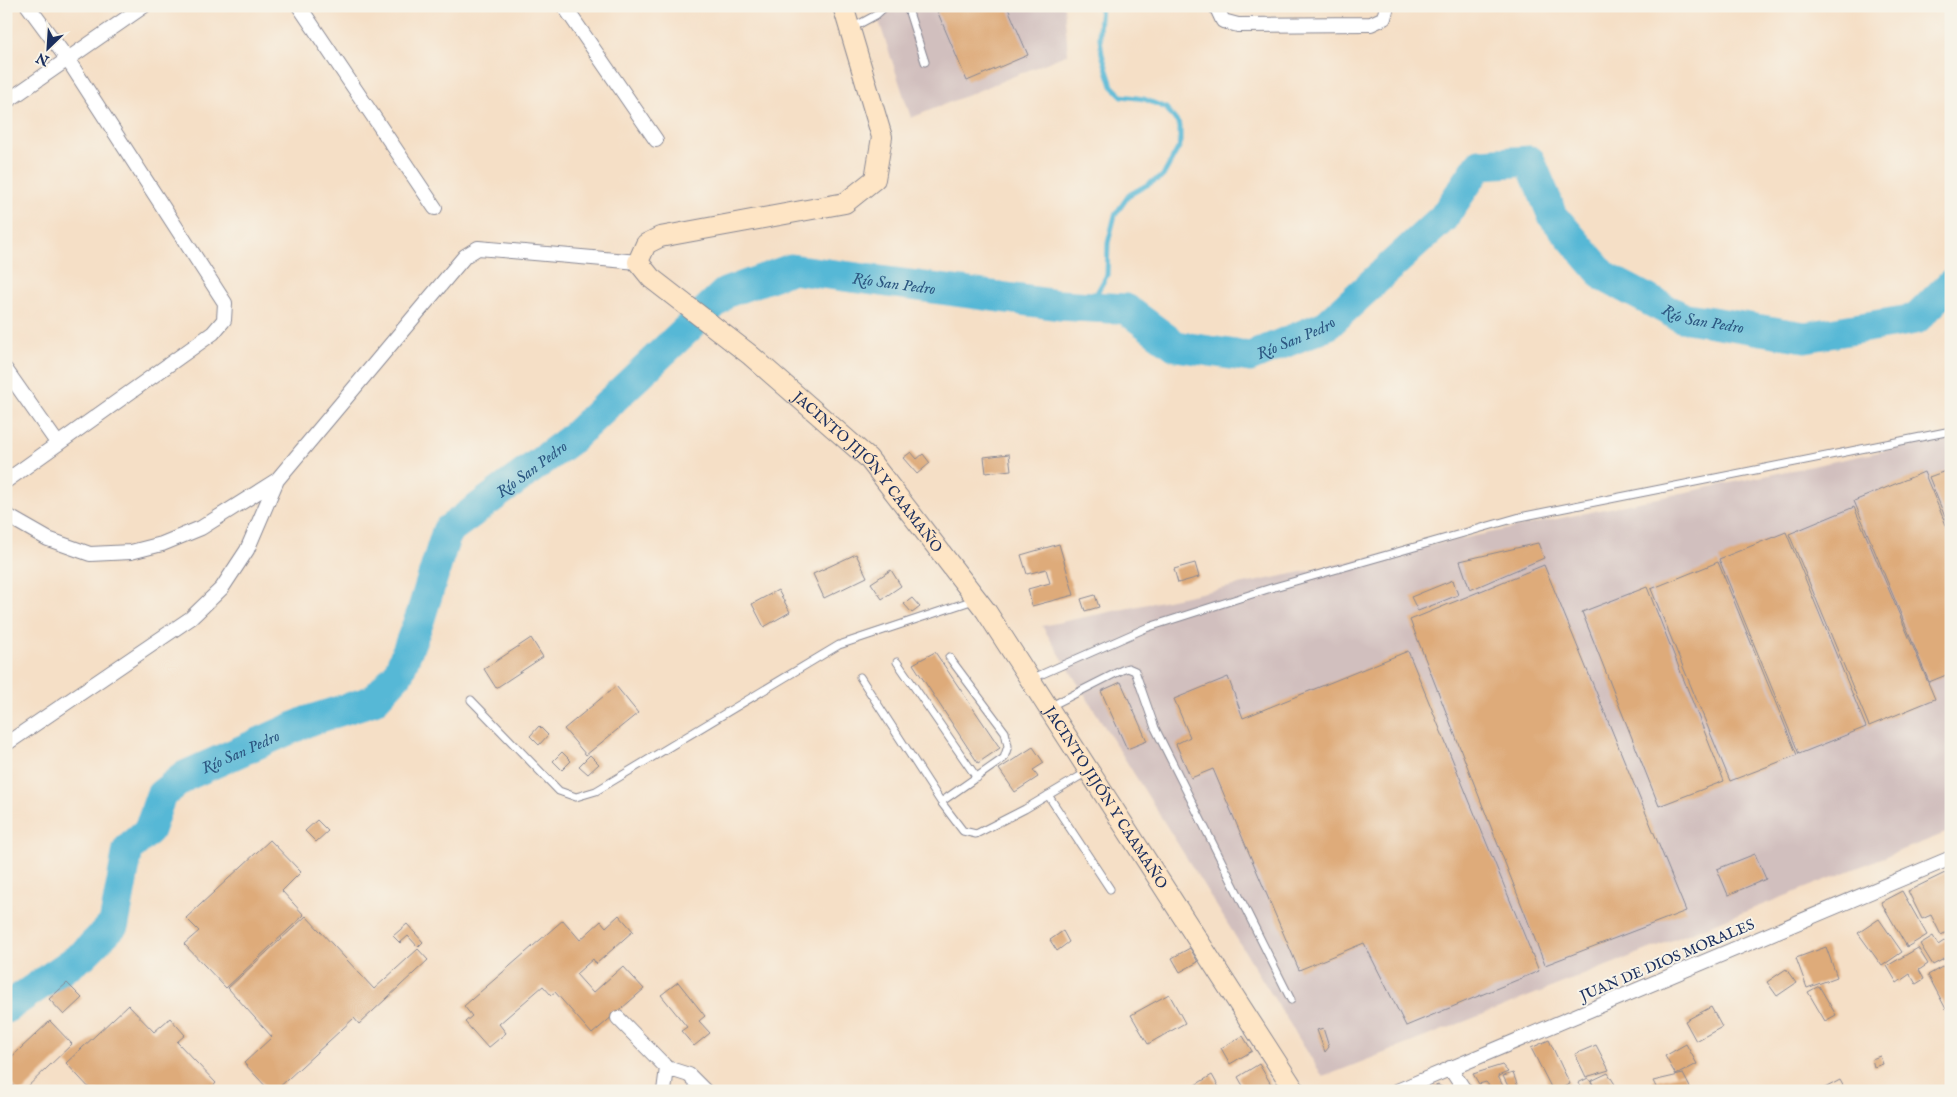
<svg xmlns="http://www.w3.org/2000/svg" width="1957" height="1097" viewBox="0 0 1957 1097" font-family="'IM FELL English',serif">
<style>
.industrial{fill:#d1bfbe}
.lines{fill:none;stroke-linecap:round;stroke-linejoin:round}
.stream{stroke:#57b8d6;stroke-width:5}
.river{stroke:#57b8d6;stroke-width:31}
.building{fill:#deab7a}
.lane-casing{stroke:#888792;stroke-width:9}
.street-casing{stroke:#888792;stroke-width:16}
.secondary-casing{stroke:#888792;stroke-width:22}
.lane{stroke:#fff;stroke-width:7}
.street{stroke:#fff;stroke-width:14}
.secondary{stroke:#fee5c5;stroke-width:20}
.labels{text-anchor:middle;stroke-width:4;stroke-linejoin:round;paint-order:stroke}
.street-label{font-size:15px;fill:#1b2f5e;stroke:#f7f3e8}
.water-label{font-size:16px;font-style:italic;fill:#2d5882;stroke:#f7f3e8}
</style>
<rect width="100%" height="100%" fill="#f7f3e8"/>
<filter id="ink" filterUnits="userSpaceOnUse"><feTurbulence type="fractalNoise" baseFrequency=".02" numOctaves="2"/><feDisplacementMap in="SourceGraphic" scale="10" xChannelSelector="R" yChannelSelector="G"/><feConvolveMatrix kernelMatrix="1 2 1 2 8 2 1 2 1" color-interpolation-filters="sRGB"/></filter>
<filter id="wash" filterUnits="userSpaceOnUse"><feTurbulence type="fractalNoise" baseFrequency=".0096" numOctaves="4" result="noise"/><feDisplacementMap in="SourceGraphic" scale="20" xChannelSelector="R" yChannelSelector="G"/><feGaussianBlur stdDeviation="1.12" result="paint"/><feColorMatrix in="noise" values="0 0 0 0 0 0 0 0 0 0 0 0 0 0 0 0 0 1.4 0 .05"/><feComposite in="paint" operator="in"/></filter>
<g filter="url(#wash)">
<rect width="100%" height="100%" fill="#f5dfc6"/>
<!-- industrial -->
<path class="industrial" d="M874 6H1064L1068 54 911 118Z
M1951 437V831L1323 1077 1042 626Z"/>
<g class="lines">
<!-- stream -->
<path class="stream" d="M1089 307 1107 275 1108 243 1115 215 1129 195 1163 176 1180 145V126L1166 108 1144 99 1122 96 1112 86 1102 54 1099 30 1101 6"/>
<!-- river -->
<path class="river" id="s1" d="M6 1008 83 955 114 924 128 849 149 830 161 795 185 776 308 721 374 700 398 674 420 618 447 531 570 440 725 293 791 269 1059 305 1126 309 1176 346 1250 357 1327 325 1443 218 1480 164 1530 161 1553 216 1605 277 1681 317 1805 337 1916 319 1951 284"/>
</g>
<g id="blocks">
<!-- building -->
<path class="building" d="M935 6H1007L1028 55 967 81Z
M911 452 917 459 923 454 930 463 917 474 903 458Z
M1009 454 1011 470 986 473 984 457Z
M1951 469V532L1929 477Z
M1924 472 1951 537V673L1929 682 1854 501Z
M1854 507 1935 699 1869 726 1789 534Z
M1786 532 1866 727 1799 754 1719 559Z
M1538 543 1544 558 1470 590 1460 561Z
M1059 544 1074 595 1032 606 1028 589 1050 583 1046 569 1027 574 1021 555Z
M856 554 867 577 824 598 813 574Z
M1718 562 1797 755 1730 781 1651 589Z
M1195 563 1199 577 1178 583 1174 569Z
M1544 565 1686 911 1545 965 1410 620Z
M891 570 901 586 882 599 871 583Z
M1453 580 1458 595 1418 611 1411 597Z
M1647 587 1724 781 1659 806 1582 612Z
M778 590 790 612 764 627 752 604Z
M1095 595 1099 607 1085 611 1081 599Z
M912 598 920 607 912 613 904 604Z
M531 638 543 657 496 688 484 669Z
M1408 651 1539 971 1406 1026 1364 943 1299 970 1213 769 1191 778 1176 744 1190 737 1174 699 1228 677 1243 718Z
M935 652 1000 748 978 763 913 664Z
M1121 682 1147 741 1127 749 1101 691Z
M616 686 638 713 586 755 564 729Z
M539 726 548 735 539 745 530 736Z
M1033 747 1044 763 1033 770 1038 777 1015 792 999 769Z
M562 752 571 761 562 770 553 761Z
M590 755 599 764 588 774 579 766Z
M317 820 328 831 316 842 305 831Z
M270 840 301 872 282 891 304 915 226 988 184 944 199 931 186 918Z
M1755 854 1766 879 1728 895 1717 869Z
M1945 873 1949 880 1951 879V930L1941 935 1931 915 1922 919 1908 891Z
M1902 891 1927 935 1907 947 1881 902Z
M619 915 633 931 596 964 593 959 576 974 593 993 623 966 644 989 592 1034 555 992 551 995 543 986 499 1024 506 1033 488 1048 465 1022 472 1016 464 1006 563 920 580 940 601 921 606 927Z
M306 916 374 989 418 949 428 960 359 1024 354 1018 275 1091H270L244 1063 272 1037 228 988Z
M1879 919 1902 952 1882 966 1858 933Z
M407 924 423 942 418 947 408 936 400 943 393 936Z
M1063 931 1069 942 1057 951 1050 940Z
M1933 936 1938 945 1947 939 1951 946V955L1933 965 1920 944Z
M1826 947 1837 977 1807 988 1796 958Z
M1190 948 1198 962 1180 972 1172 958Z
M1918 948 1928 964 1919 970 1924 979 1916 984 1910 974 1897 983 1887 966Z
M1949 963 1951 966V1006L1946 1009 1928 975Z
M1786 969 1796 983 1777 996 1767 982Z
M678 982 705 1016 699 1021 710 1033 694 1046 681 1031 687 1027 661 995Z
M67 983 82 998 64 1015 49 999Z
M1819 986 1836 1015 1825 1021 1808 992Z
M1169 994 1185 1023 1148 1044 1131 1015Z
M128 1005 154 1032 170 1018 185 1035 177 1042 216 1083 209 1091H92L66 1063Z
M1711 1007 1722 1027 1696 1041 1685 1021Z
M50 1021 72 1044 23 1091H18L6 1078V1062Z
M1323 1028 1329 1047 1325 1052 1317 1030Z
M1243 1036 1252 1051 1230 1064 1221 1048Z
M1549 1040 1570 1084 1555 1091H1553L1531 1048Z
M1686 1044 1697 1064 1676 1075 1665 1056Z
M1596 1045 1609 1070 1586 1077 1575 1054Z
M1880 1056 1883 1064 1874 1067 1872 1059Z
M1259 1064 1275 1091H1246L1238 1077Z
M1502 1065 1508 1072 1498 1076 1503 1086 1492 1089 1486 1082 1479 1084 1473 1074Z
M1513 1073 1517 1084 1521 1091H1506L1504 1088 1508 1086 1503 1076Z
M1608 1073 1619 1091H1583L1578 1083 1588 1078 1596 1089 1591 1081Z
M1683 1074 1692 1091H1658L1653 1081Z
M1212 1075 1221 1091H1185Z
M1840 1080 1846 1091H1824L1823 1089Z
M1438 1085 1450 1091H1424Z"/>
</g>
</g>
<g filter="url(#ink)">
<use href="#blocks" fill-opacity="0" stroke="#888792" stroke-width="1"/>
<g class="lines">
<!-- lane casing -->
<g class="lane-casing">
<path id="lane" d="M907 6 925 62
M850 29 876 15 886 6
M897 662 977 778
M860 677 941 802 963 831 976 834 1025 809 1087 772
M1031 679 1146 628 1271 588 1520 517 1951 431
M471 700 559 791 576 797 596 791 839 645 974 600
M1049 707 1122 670 1128 668 1135 671 1155 728 1291 1000
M1048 795 1110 889
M941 802 1004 758 1008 746 1005 732 949 657"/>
</g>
<!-- street casing -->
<g class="street-casing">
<path id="street" d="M299 6 435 208
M564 6 656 140
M1216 6 1223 21 1238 25 1371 24 1384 18 1387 6
M6 102 144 6
M6 370 58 444
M6 481 213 333 224 320 225 303 68 60 28 6
M6 515 48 539 90 554 131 552 162 544 201 528 277 480 465 256 478 248 638 262
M6 744 191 618 222 588 247 550 277 480
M618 1018 667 1068 689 1075 705 1091
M1450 1068 1465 1091
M664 1091 667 1068
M1397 1091 1951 858"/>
</g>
<!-- secondary casing -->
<g class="secondary-casing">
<g id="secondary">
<path id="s2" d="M843 6 882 137 875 179 845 203 660 237 646 244 638 262 651 278 749 354 868 458 986 611 1295 1091"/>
</g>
</g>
<!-- lane -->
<use href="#lane" class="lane"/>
<!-- street -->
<use href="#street" class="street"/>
<!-- secondary -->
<use href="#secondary" class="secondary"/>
</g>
</g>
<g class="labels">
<!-- street labels -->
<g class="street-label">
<text dy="5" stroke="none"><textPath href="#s2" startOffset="754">JACINTO JIJÓN Y CAAMAÑO</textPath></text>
<text dy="5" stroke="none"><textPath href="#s2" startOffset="1159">JACINTO JIJÓN Y CAAMAÑO</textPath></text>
<text transform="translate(1667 960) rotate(-23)" y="5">JUAN DE DIOS MORALES</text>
</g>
<!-- water labels -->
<g class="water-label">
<text dy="6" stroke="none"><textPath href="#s1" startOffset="1241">Río San Pedro</textPath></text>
<text dy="6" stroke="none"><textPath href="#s1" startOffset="2216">Río San Pedro</textPath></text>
<text dy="6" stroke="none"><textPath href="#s1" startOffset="1661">Río San Pedro</textPath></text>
<text dy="6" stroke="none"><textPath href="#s1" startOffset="805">Río San Pedro</textPath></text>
<text dy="6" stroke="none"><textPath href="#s1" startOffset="370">Río San Pedro</textPath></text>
</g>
</g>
<!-- margin -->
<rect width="1957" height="1097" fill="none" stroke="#f7f3e8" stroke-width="25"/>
<!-- north arrow -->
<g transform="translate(48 48) rotate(205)" stroke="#f7f3e8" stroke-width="4" paint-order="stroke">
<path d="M0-4L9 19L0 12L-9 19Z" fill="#1b2f5e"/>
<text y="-8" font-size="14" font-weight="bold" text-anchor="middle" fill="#1b2f5e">N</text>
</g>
</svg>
